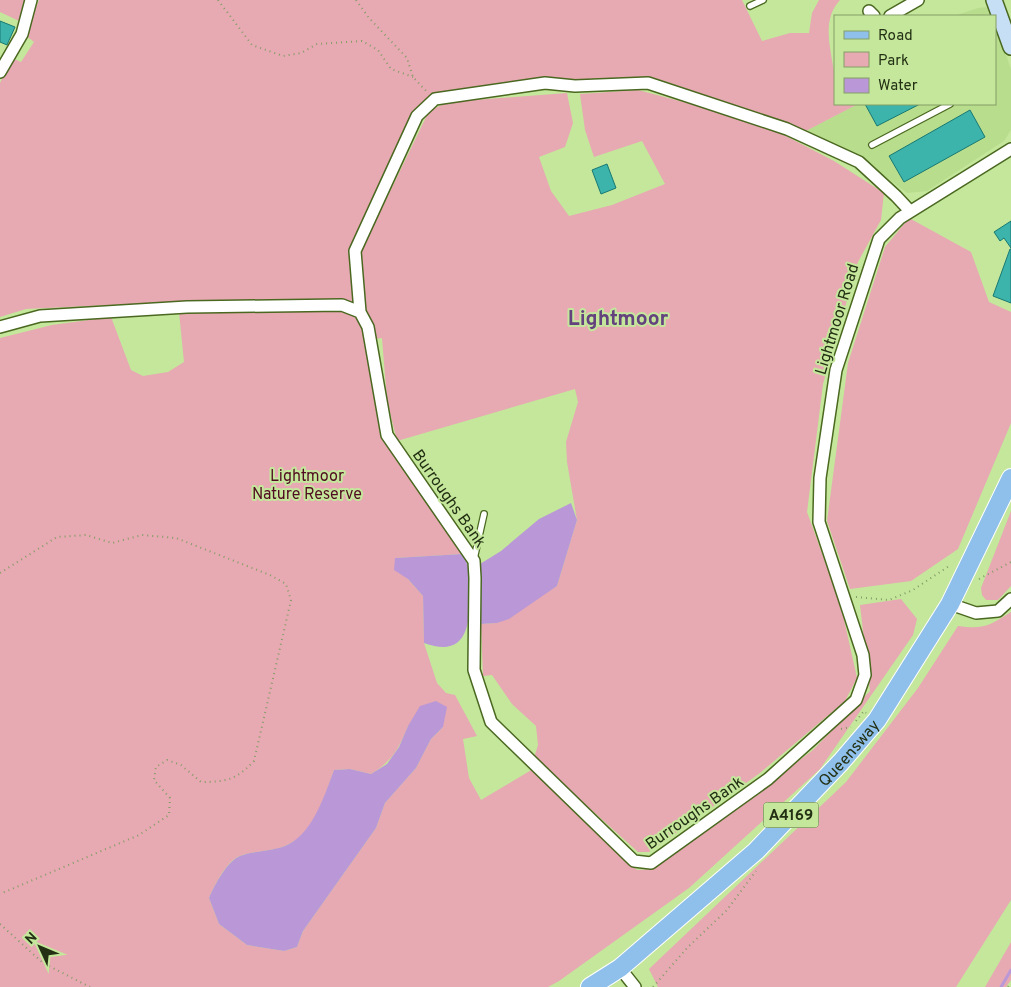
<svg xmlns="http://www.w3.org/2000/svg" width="1011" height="987" viewBox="0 0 1011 987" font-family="Overpass,sans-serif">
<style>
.built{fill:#b8dd8c}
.green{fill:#e7a9b2;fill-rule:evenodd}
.water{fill:#ba98d7}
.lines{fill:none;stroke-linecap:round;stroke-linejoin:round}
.stream{stroke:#ba98d7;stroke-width:3}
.building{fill:#3cb4ac;stroke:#187872}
.lane-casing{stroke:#4a6820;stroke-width:8}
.street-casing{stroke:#4a6820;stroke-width:14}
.secondary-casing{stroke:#4a6820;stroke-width:18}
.primary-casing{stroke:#fff;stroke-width:20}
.path{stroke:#839d65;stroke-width:2;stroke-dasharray:1 4;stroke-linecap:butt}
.lane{stroke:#fff;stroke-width:5.5}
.street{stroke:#fff;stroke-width:11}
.secondary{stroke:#c7dff5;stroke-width:15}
.primary{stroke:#8fbfeb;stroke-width:18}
.labels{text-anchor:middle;stroke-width:4;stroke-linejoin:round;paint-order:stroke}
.shield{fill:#c4e79c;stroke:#53673c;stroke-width:1}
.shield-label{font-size:15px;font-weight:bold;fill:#233013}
.street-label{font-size:16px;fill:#233013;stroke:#c4e79c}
.park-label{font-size:16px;fill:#520c21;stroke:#c4e79c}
.district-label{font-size:21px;font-weight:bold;fill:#63427d;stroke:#c4e79c}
</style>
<rect width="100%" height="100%" fill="#c4e79c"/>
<!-- built -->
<path class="built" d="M989 7 992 16H954L978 8Z
M995 24 1011 69V130L1004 141 927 191 907 193 861 158 802 133 858 104H995Z"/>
<!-- green -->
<path class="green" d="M0 0H25L19 21 0 12Z
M39 0H742L762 41 790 33H809L812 13 819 0H840C821 20 831 49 834 72 836 82 835 93 835 104H858L802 133 729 104 667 82C635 77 603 78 571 80L564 78H542L439 92 411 116 368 212 367 220 383 206 429 111 448 102 567 93 573 123 565 147 539 157 551 191 569 216 612 205 665 184 642 141 594 157 585 130 580 94 638 90 725 113 784 135 834 161 884 193 881 220 858 262 823 384 807 512 841 606 857 678 845 701 760 773 649 852H638L534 758 538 745 536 726 512 704 492 675 483 676 481 624 497 623 557 586 577 520 567 462 566 442 578 402 575 389 397 441 387 400 382 338 366 340 380 434 462 554 395 558 408 579 423 596 424 643 437 683 446 693 455 695 477 736 463 739 469 778 481 800 533 769 637 870 654 869 813 750 870 691 860 605 901 599 917 619 913 635 820 769 689 888 559 981 548 987H0V338L52 325 111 317 131 370 143 376 168 372 184 362 179 312H201L193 301 26 309 0 317V83L12 58 21 62 34 42 25 35ZM408 726 443 727 431 739 416 768 385 803 376 828 303 931 297 947 284 951 247 945 219 924 209 898C214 886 227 860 240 856 256 850 274 852 289 844 315 832 325 795 334 770L350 769 371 774C393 760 398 750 408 726Z
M909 218 971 252 989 302 1011 312V423L958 549 911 581 850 589 827 521 848 363 885 247Z
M1011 511V586L998 600H986L982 595 981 588Z
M1011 612V900L956 987H658L649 969 846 782 918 688 958 626C984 630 990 625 1011 612Z
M1011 942V980L1006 987H985Z"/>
<!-- water -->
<path class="water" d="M571 503 577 520 557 586 509 619 497 623 481 624 480 564 501 551 539 519Z
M462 554C471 567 470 579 470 595 470 628 465 658 424 643L423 596 408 579 394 570 395 558Z
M436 701 447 707 443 727 431 739 416 768 385 803 376 828 303 931 297 947 284 951 247 945 219 924 209 898C214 886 227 861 240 856 255 850 274 852 289 844 313 832 325 794 334 770L350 769 371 774 387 764 399 747 408 726 420 706Z"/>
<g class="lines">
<!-- stream -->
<path class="stream" d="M1001 987 1011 970"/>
</g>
<!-- building -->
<path class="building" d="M0 21 15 27 7 45 0 42Z
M865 104H920L877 126Z
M970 110 985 137 904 182 889 156Z
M607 164 616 188 601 194 592 170Z
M1011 221V248L1004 238 1000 241 994 232Z
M1010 249H1011V303L993 296Z"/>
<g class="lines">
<!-- lane casing -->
<g class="lane-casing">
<path id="lane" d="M750 6 763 0
M872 145 950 104
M474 559 484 514"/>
</g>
<!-- street casing -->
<g class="street-casing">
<path id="street" d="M869 11 874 16
M890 16 918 0
M0 72 22 34 31 0
M360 312 355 251 417 116 435 99 545 83 575 86 648 83 787 129 859 162 896 196 910 211
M0 327 40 316 187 307 342 305 360 312 368 327 387 435 474 561 475 578 474 670 491 722 634 861 651 863 768 779 856 700 865 675 863 655 819 522 820 478 836 370 879 239 900 218 1011 149
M950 604 976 613 998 611 1011 599
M620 968 635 987"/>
</g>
<!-- secondary casing -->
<g class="secondary-casing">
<path id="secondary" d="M994 0 1011 47"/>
</g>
<!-- primary casing -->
<g class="primary-casing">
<g id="primary">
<path id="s1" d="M590 987 620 968 756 851 841 762 877 720 950 604 1011 478"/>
</g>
</g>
<!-- path -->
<path class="path" d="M218 0 252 45 283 56 301 53 317 44 362 41 378 50 391 69 413 77
M356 0 369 18 407 58 413 77 427 92
M0 573 57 537 86 535 112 543 142 535 176 538 270 575 286 584 291 600 254 761C236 780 226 782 201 782L181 765 167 760 156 767 154 780 170 798 169 815 139 835 0 894
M979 579 1011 562
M856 597 889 600 913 590 949 566 951 567
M856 721 864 711 866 713
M841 729 851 727
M0 924 43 963 90 987
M653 987 687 948 727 910 756 871
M1008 987 1011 983"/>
<!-- lane -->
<use href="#lane" class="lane"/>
<!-- street -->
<use href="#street" class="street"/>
<!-- secondary -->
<use href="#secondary" class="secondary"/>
<!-- primary -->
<use href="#primary" class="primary"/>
</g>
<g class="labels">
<!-- shield labels -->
<rect class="shield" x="763.5" y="802.5" width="55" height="25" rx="4"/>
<g class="shield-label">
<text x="791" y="820">A4169</text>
</g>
<!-- street labels -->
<g class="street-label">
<text transform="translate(836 319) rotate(-73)" y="6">Lightmoor Road</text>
<text transform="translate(450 498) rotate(55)" y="6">Burroughs Bank</text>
<text dy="6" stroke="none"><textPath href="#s1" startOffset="350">Queensway</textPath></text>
<text transform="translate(694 812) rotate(-35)" y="6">Burroughs Bank</text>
</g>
<!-- park labels -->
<g class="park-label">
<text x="307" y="481">Lightmoor<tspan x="307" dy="18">Nature Reserve</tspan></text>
</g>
<!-- district labels -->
<g class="district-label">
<text x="618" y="325">Lightmoor</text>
</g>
</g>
<!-- legend -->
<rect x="834" y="15" width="162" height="90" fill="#c4e79c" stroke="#849e65"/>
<rect x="844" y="31" width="25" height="8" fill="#8fbfeb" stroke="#849e65"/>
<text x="878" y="40" font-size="15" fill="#233013">Road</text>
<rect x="844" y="52" width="25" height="15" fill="#e7a9b2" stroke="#849e65"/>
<text x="878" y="65" font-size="15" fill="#233013">Park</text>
<rect x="844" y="78" width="25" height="15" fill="#ba98d7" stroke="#849e65"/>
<text x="878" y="90" font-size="15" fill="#233013">Water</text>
<!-- north arrow -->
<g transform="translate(40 947) rotate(314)" stroke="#c4e79c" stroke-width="4" paint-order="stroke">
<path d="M0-4L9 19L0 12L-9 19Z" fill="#233013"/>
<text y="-8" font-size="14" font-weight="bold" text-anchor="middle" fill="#233013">N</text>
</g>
</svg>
